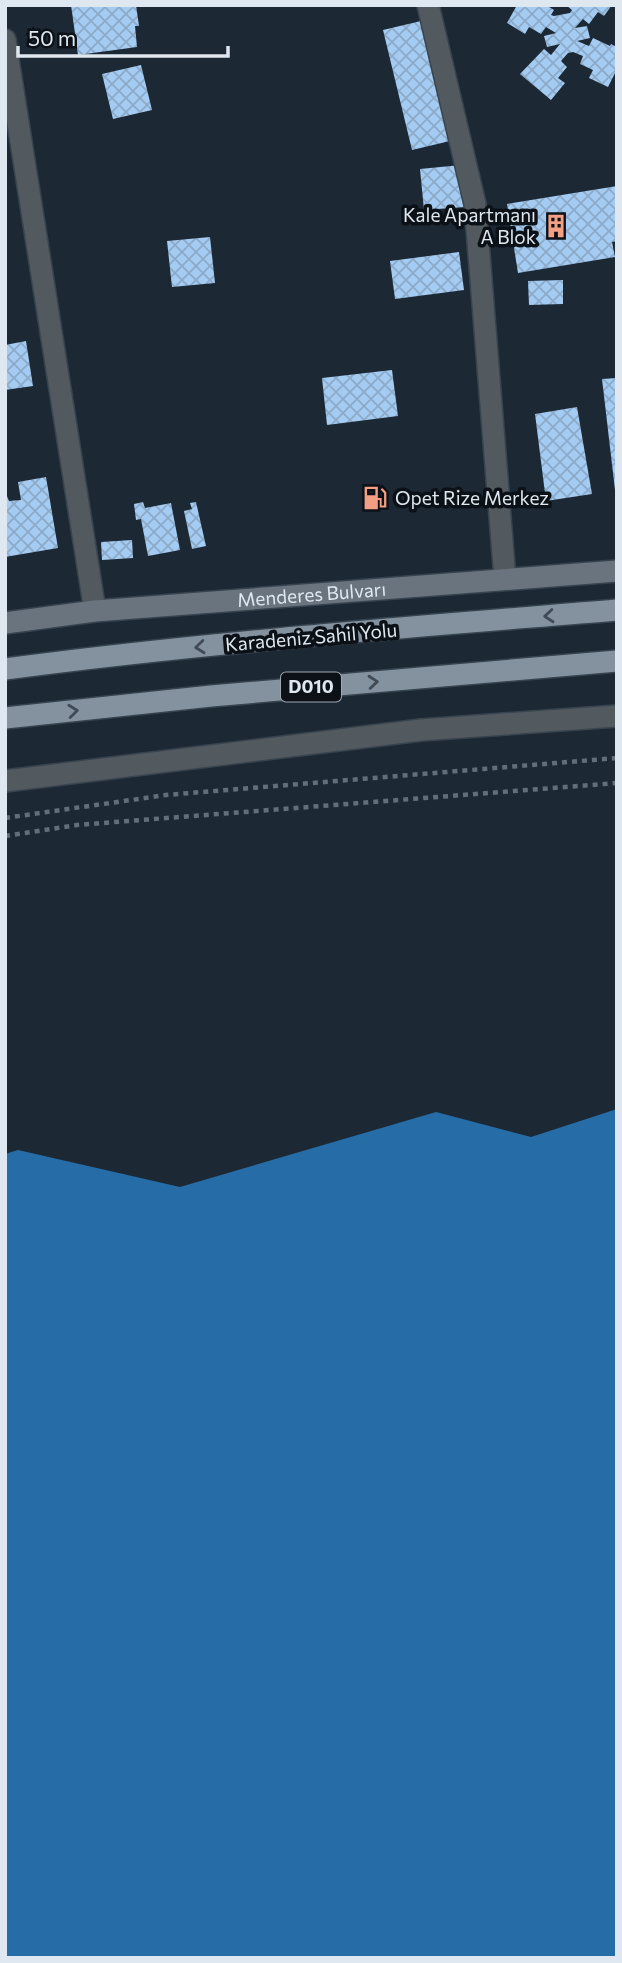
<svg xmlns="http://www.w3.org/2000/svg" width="622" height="1963" viewBox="0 0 622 1963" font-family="Commissioner,sans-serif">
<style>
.water{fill:#266ca7}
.building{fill:url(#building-cross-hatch)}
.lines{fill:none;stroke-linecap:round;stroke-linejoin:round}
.minor-casing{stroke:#37444f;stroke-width:24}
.tertiary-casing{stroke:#37444f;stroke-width:24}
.secondary-casing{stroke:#37444f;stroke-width:24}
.trunk-casing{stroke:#37444f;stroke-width:24}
.path{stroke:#626e78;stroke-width:4.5;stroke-dasharray:5 5;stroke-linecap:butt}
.minor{stroke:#52595f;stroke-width:21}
.tertiary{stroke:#52595f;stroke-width:21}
.secondary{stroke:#6a747e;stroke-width:21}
.trunk{stroke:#8492a0;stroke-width:21}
.oneway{stroke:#414b55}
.labels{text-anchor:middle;stroke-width:7;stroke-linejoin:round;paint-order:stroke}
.shield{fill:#0b1117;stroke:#9fa8af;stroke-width:2}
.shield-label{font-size:18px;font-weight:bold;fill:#dfe8f0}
.poi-label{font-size:19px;fill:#dfe8f0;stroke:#0b1117;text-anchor:end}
.street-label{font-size:19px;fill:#dfe8f0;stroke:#0b1117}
</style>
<defs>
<pattern id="building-cross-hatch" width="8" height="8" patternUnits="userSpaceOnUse" patternTransform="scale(1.75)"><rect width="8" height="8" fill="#a4cbf2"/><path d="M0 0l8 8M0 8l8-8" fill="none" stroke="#8caac8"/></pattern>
</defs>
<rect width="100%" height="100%" fill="#1c2935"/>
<!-- water -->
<path class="water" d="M617 1109V1958H5V1154L18 1150 180 1187 436 1112 531 1137Z"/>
<!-- building -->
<path class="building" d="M71 5H136L139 26H135L137 47 78 55Z
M517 5H546L554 10 551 15 554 16 570 13 572 10 566 5H612L604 16 598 12 589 24 583 19 575 28 587 26 590 38 577 41 589 46 593 38 610 46 611 44 617 47V69L608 87 589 78 593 70 580 64 583 56 573 52 568 53 561 61 567 67 558 78 565 83 551 100 520 74 544 49 551 55 560 44 547 47 544 36 556 33 546 27 541 34 529 27 525 34 507 23Z
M421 21 450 141 412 150 383 30Z
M141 65 152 110 113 119 102 74Z
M461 165 465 207 424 210 420 169Z
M617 186V241L612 242 615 257 518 273 507 204Z
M210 237 215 283 172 287 167 241Z
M459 252 464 290 395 299 390 261Z
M563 280V304L529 305 528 281Z
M26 341 33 386 5 390V345Z
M392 370 398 416 327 425 322 378Z
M617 378V490H615L602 379Z
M577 407 592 494 546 501 535 414Z
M46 477 58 548 5 557V491L9 501 21 500 18 482Z
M143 502 145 508 171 503 180 550 148 556 141 519 136 520 134 504Z
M196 502 206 546 192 549 184 511 192 509 190 503Z
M132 540 133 558 102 560 101 542Z"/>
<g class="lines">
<!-- minor casing -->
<g class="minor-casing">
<path id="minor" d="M428 5 475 204 505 579
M5 40 95 611"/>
</g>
<!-- tertiary casing -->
<g class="tertiary-casing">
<path id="tertiary" d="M5 781 421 730 617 716"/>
</g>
<!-- secondary casing -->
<g class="secondary-casing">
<g id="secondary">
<path id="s1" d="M5 623 95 611 617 571"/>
</g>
</g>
<!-- trunk casing -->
<g class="trunk-casing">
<path id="trunk" d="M5 669C208 642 413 627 617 610
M5 718 211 696 617 661"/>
</g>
<!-- path -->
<path class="path" d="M5 818 166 795 617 758
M5 836 77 825 617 783"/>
<!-- minor -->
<use href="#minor" class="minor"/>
<!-- tertiary -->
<use href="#tertiary" class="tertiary"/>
<!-- secondary -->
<use href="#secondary" class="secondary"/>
<!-- trunk -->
<use href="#trunk" class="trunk"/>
</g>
<!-- one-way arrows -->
<defs><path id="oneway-chevron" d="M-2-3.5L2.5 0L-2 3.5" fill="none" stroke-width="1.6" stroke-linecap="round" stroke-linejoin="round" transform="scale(1.75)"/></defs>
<g class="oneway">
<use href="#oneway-chevron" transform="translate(549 616) rotate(175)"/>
<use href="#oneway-chevron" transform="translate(200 647) rotate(174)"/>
<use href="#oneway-chevron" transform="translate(373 682) rotate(-5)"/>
<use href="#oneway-chevron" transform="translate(73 711) rotate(-6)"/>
</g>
<!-- icons -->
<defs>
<g id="building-bare" transform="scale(1.89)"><path d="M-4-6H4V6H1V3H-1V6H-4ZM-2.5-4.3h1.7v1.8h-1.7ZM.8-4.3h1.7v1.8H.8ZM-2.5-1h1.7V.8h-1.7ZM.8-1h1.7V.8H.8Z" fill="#f39f84" stroke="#0b1117" stroke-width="2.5" paint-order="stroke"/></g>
<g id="fuel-bare" transform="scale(1.89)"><path d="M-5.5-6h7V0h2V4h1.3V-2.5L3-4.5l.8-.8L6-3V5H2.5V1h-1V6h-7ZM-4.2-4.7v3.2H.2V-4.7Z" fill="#f39f84" stroke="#0b1117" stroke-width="2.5" paint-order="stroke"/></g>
</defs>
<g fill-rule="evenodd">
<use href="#building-bare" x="556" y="226"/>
<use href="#fuel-bare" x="375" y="498"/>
</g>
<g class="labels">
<!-- shield labels -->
<rect class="shield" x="281" y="672.5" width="60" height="29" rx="5"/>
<g class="shield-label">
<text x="311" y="693">D010</text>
</g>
<!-- poi labels -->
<g class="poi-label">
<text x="536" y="222">Kale Apartmanı<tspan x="536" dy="22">A Blok</tspan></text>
<text x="395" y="505" text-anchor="start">Opet Rize Merkez</text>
</g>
<!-- street labels -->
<g class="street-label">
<text dy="7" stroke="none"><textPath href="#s1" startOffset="308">Menderes Bulvarı</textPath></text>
<text transform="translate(311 637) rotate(-5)" y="7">Karadeniz Sahil Yolu</text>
</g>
</g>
<!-- border -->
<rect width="622" height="1963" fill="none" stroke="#dfe8f0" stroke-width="14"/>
<!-- scale -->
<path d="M18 46v10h210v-10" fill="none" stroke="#dfe8f0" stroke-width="3.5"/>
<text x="28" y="46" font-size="21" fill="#dfe8f0" stroke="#0b1117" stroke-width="5" paint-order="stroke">50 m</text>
</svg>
